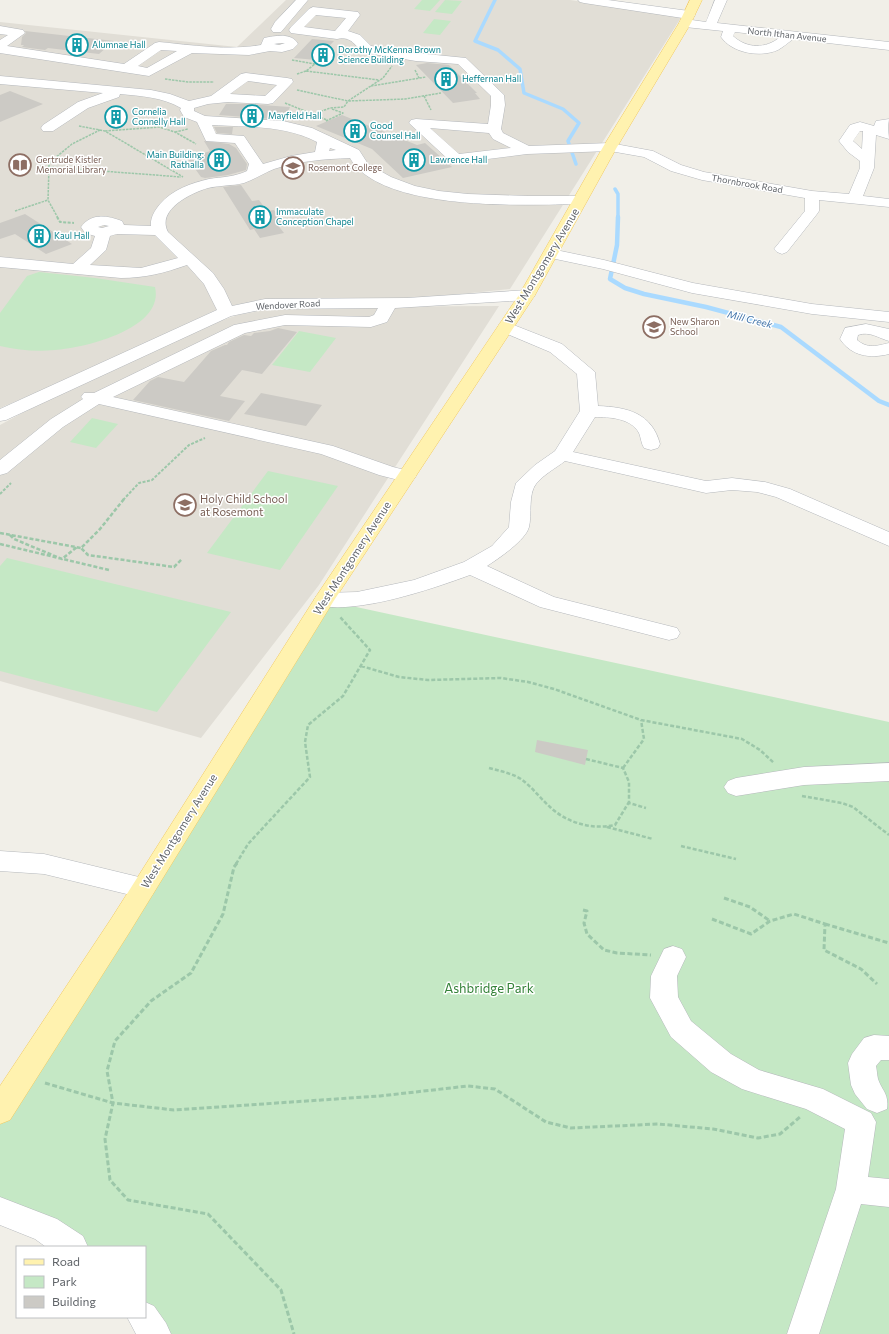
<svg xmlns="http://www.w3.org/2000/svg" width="889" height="1334" viewBox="0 0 889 1334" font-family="Commissioner,sans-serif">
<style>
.education{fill:#e1ded6}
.green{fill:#c5e8c5}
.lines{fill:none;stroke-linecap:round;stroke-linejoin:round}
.stream-far1{stroke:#aadaff;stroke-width:3.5}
.stream{stroke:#aadaff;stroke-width:4.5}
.building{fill:#cccac5}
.minor-casing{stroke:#b5b8bc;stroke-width:1}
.major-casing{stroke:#f2c960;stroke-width:1}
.path-far3{stroke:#9cc7a9;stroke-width:1.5;stroke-dasharray:2.5 1;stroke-linecap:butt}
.path-far2{stroke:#9cc7a9;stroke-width:2;stroke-dasharray:3 1.5;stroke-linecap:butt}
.path-far1{stroke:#9cc7a9;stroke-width:2.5;stroke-dasharray:4 2;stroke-linecap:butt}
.path{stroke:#9cc7a9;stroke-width:3;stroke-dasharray:5 2.5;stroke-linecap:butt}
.minor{fill:#fff;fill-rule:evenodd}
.major{fill:#fff2af;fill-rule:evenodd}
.labels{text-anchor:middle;stroke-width:3;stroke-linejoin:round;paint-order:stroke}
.far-street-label{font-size:9px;fill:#5f6368;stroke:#fff}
.far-culture-label{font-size:9px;fill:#0d838f;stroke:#fff;text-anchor:start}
.far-education-label{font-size:9px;fill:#785e54;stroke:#fff;text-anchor:start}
.far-water-label{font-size:10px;font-style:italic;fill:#4174aa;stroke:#fff}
.street-label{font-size:11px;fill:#5f6368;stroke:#fff}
.education-label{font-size:11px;fill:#785e54;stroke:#fff;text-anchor:start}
.near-park-label{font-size:13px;fill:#348238;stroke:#fff}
</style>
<rect width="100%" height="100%" fill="#f1efe8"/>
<!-- education -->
<path class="education" d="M286 0H570L682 16 510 289 421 298H311L271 300 235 305 214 311 87 371 0 408V22L237 47Z
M499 306 319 585 201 738 0 681V425L50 398 208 325 238 315 270 309 303 307Z"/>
<!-- green -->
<path class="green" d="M422 0H440L430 11 414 9Z
M445 0 462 1 452 14 435 12Z
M434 19 451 21 440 35 423 33Z
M39 272 95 278 155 287C165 329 84 348 55 350 36 352 18 350 0 346V313L27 276Z
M299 331 336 338 310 372 272 365Z
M92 418 118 424 96 448 70 442Z
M268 471 338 486 280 570 207 553Z
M7 558 231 612 157 712 0 671V566Z
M324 600 889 722V1334H155L145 1317V1247H72L0 1211V1111Z"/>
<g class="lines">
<!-- stream-far1 -->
<path class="stream-far1" d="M495 0 475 41 498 50 520 69 524 93 563 109 579 123 568 141 576 164
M615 189 618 194V218"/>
<!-- stream -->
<path class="stream" d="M618 217 617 245 610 279 625 288 644 294 706 307 781 327 879 401 889 405"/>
</g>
<!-- building -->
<path class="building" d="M25 31 114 41 99 54 48 48 45 50 22 47 24 45H21L22 37 26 33Z
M312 39 334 41 316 60 294 58Z
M427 63 449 65 477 93H475L480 99 453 103 416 65Z
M10 91 43 104 0 122V95Z
M226 104H245L290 107 284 120 219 115Z
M342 115 417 145 425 143 452 167 403 178 372 149 316 126Z
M214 127H233L232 134 217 133Z
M204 141 229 144 236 148 247 164 246 170 228 175 205 178 201 177 188 159 210 151Z
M241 185 252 201 259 200 267 211 274 210 283 223 277 224 284 233 260 238 254 229 250 230 223 187Z
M25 214 72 244 46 254 15 234 0 239V223Z
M278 328 297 332 262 374 242 370 220 396 245 401 229 421 133 400 150 381 158 377 184 382 211 351 225 345H227L229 342 244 335 251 336 254 333 270 331Z
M261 393 322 405 306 426 244 414Z
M537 740 588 750 585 765 535 752Z"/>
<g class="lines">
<!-- minor casing -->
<g class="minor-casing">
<path id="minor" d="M296 0H308L281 32H273L271 29 275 22Z
M578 0H608L689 11 693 12 695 15 693 18 689 19 584 3 580 2Z
M715 0H727L717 23 889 42V50L793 39C788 43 783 47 778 50 760 58 732 53 721 37L723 31 685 27 681 26 679 23 681 20 685 19 706 22ZM735 32 780 37C766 49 747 49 733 36Z
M313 7 358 12 360 15 348 31 360 35 371 46 416 53 466 58 504 95 505 105 501 129 503 133 529 146 610 143 653 151 681 165 704 172 812 191 849 194 860 168V161L848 152 839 141 850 125 860 122 874 126 876 121 889 119 888 127 889 139 876 135 874 168 863 196 889 199V207L819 200V211L817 214 787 252 782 254 777 252 774 249 805 211V198L702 180 671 171 644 157 610 151 527 154 456 163 451 162 409 123 411 120 416 119 488 124 491 105V96L458 64 416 61 367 53C355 50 354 35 337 39L291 33 289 30 291 27 309 9ZM316 15 346 18 335 31 304 27ZM430 128 489 133 493 139 511 148 459 154ZM860 131H863L862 149 853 141Z
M0 26 23 30 25 33 7 46 124 64 155 43 159 42C190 45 230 51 261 45L264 38C274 36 292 32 298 44L293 49 282 52 270 51 249 55 192 53 149 76 0 53V40L8 35 0 34ZM280 43H285L279 45 274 44ZM161 50 177 51 147 68 138 66Z
M246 73 287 78 292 79 293 82 273 103 268 104 228 102 208 104 194 108V111L205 116 283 121 312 128 359 150 368 164 391 177 415 186 439 191 468 194 528 196H580L585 197 587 200 585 203 580 204C525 205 381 212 350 158 325 159 298 161 274 169 264 173 255 179 244 183 232 186 220 185 208 188 191 193 156 210 168 232L213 273 224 289 232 306 265 299 407 298 527 290 533 292 535 295 533 298 527 300 395 308 387 322 371 327 285 325 245 333 113 397 333 446 393 467 413 472 416 476 413 480 406 482 379 475 321 454 99 404 63 427 7 473 0 475V460L51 419 83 399 81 397 84 393H94L234 325 285 315 369 317 374 315 378 308 265 309 231 316 6 420 0 421V409L217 310 204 284 187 265C164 273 145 278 121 278L0 267V257L73 264 91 248 95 236 85 233 81 227C92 212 108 216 122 221L124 225 151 226C150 218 155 210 160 204 172 190 191 183 209 179 222 177 234 177 247 171L249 164 235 143 206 141 197 122 184 117 180 110 181 108C162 97 141 96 120 94L119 97 88 108 53 131H43L41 128 43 125 78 102 103 93 0 84V76L151 90 170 94 189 101 211 96 241 74ZM248 81 277 85 265 96 230 94ZM212 125C247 127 285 125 317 142L315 152 291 156 263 164 244 136 216 134ZM330 148 336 150 329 151ZM104 225 109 226 102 228 98 227ZM117 234 155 235 178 258 141 268 90 265 106 250 110 236Z
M551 249 604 260 693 283 812 304 889 312V322L812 314 692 293 603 269 546 257 543 254 546 251Z
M506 322 562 344 595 372 598 406C627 407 652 413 660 444L658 448 651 450 644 448C641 443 641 438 639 433 631 418 609 417 595 417L573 452 706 481 732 478 765 482 790 489 889 532V546L776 497 757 492 732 490 706 493 565 461C556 468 543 475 536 484 528 494 532 515 529 527 526 540 498 559 487 566L554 597 677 628 680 633 677 638 669 640 540 607 470 575C432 589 356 615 317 605L314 600 317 595 324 593 357 592 414 580 464 562 492 546 509 527 511 502 516 483 535 465 555 451 580 411 577 374 550 352 500 331 498 327 500 323Z
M866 324 889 329V341C878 338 870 331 858 335L857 340C868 349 876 346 889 343V354C870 359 851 356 840 339L845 328Z
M889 763V781L804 785 736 796 728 793 724 787 728 781 736 778 804 767Z
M0 851 44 854 143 878 152 881 156 888 152 895 143 898 44 874 0 871Z
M673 946 682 949 686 957 677 976 678 997 691 1021 731 1054 759 1070 823 1089 871 1113 876 1122 868 1177 889 1179V1207L861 1204 819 1334H787L836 1189 845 1129 806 1109 742 1089 711 1072 671 1037 650 998 651 976 664 949Z
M874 1035 889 1036V1060H881L876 1066C877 1070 877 1075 878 1079 882 1091 889 1093 887 1109L877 1113 867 1109 855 1094 851 1085 848 1063 852 1054 864 1038Z
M0 1197 57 1219 83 1236 88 1247H46L35 1239 0 1225Z
M145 1302 154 1306 166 1323 171 1334H136L127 1317H145Z"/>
</g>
<!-- major casing -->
<g class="major-casing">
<path id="major" d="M690 0H702L691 23 617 147 535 295 333 602 129 933 10 1120 0 1124V1086L111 919 317 595 519 295 603 147 679 23Z"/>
</g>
<!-- path-far3 -->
<path class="path-far3" d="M292 60 315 64 306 71 379 80
M415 70 419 78
M297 74 306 71
M165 79 188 82H214
M371 86 426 77
M297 90 348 101 405 99 441 93
M424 96 431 110
M285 103 327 120
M314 114 330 108 344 107 348 101 383 78 392 66
M326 121 343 113 332 109
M79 126 105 131 183 177
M105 131 159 127 175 132 196 144
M175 132 188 129
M49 167V163L72 144 100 130
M15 211 48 200
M58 218 48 200 49 167 181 177"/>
<!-- path-far2 -->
<path class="path-far2" d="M57 217 60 222 74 223
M0 494 11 483
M123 500 139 483 152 480 189 445 205 438"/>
<!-- path-far1 -->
<path class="path-far1" d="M124 499 100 529 81 548 88 555 174 567 182 559
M0 533 81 548
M10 535 14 539 62 559 77 547
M0 544 109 570
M361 666 399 677 428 680 501 678 528 682 554 689 641 720 742 739 760 750 774 763
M586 759 623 768 629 782V803L646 808
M489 768C500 771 511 773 521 779 532 787 540 798 550 807 567 823 592 830 615 825L629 802
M623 768 644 739 641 720
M802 796 842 803 853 807 889 835
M607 827 653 839
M681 846 736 859
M236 864 248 844 310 777 305 742 308 725 343 696 370 650 340 617"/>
<!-- path -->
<path class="path" d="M237 863 234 867 223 914 191 973 151 1001 115 1041 107 1071 113 1103 105 1139 110 1180 128 1200 208 1214 281 1290 294 1334
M724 898 750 907 770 921
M583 910 587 911 584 923 587 934 604 950 617 953 651 955
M712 919 751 934 770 921 794 914 825 924 824 950 861 969 877 984
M825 924 889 943
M45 1083 113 1103 174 1110 380 1096 468 1086 495 1089 546 1122 571 1128 658 1124 713 1129 758 1138 780 1134 800 1117"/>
<!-- minor -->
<use href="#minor" class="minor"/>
<!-- major -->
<use href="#major" class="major"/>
</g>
<!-- icons -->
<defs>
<g id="building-ring" transform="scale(1.15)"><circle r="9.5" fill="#fff" stroke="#0f9aa8" stroke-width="1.5"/><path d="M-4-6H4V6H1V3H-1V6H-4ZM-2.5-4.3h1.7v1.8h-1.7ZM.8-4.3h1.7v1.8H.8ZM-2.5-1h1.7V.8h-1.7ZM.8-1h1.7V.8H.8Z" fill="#0f9aa8"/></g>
<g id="library-ring" transform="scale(1.15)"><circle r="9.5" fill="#fff" stroke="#8d6e63" stroke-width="1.5"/><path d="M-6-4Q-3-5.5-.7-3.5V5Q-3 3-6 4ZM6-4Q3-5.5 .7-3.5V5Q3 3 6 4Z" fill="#8d6e63"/></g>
<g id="university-ring" transform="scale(1.15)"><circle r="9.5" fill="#fff" stroke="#8d6e63" stroke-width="1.5"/><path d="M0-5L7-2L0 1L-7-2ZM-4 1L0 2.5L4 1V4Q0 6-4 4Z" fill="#8d6e63"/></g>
<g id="school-ring" transform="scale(1.15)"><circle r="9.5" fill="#fff" stroke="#8d6e63" stroke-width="1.5"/><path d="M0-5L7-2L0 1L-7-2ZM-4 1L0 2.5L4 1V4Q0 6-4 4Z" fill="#8d6e63"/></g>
</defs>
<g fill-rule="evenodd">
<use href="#building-ring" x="77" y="45"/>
<use href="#building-ring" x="323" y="55"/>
<use href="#building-ring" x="446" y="79"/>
<use href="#building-ring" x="252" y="116"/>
<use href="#building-ring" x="116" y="117"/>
<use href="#building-ring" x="355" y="131"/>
<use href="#building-ring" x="219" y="160"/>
<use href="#building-ring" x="414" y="160"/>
<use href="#library-ring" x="20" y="165"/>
<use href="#university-ring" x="293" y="168"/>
<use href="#building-ring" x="260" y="217"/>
<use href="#building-ring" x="39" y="236"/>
<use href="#school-ring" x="654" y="327"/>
<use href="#school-ring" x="185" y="505"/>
</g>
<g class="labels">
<!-- far-street labels -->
<g class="far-street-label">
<text transform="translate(787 35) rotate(6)" y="3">North Ithan Avenue</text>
<text transform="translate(747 184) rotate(10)" y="3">Thornbrook Road</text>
<text transform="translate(288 305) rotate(-3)" y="3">Wendover Road</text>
</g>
<!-- far-culture labels -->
<g class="far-culture-label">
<text x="92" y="48">Alumnae Hall</text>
<text x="338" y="53">Dorothy McKenna Brown<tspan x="338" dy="10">Science Building</tspan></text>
<text x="462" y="82">Heffernan Hall</text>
<text x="132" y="115">Cornelia<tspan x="132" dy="10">Connelly Hall</tspan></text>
<text x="268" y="119">Mayfield Hall</text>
<text x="370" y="129">Good<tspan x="370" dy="10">Counsel Hall</tspan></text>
<text x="204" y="158" text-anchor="end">Main Building:<tspan x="204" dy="10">Rathalla</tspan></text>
<text x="430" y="163">Lawrence Hall</text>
<text x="276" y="215">Immaculate<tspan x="276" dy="10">Conception Chapel</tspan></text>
<text x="54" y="239">Kaul Hall</text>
</g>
<!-- far-education labels -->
<g class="far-education-label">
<text x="36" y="163">Gertrude Kistler<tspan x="36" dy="10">Memorial Library</tspan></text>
<text x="308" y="171">Rosemont College</text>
<text x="670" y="325">New Sharon<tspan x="670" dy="10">School</tspan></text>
</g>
<!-- far-water labels -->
<g class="far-water-label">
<text transform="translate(750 319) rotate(14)" y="4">Mill Creek</text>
</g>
<!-- street labels -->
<g class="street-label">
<text transform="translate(542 266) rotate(-59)" y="4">West Montgomery Avenue</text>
<text transform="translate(352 558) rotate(-57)" y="4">West Montgomery Avenue</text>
<text transform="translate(179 831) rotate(-58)" y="4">West Montgomery Avenue</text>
</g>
<!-- education labels -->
<g class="education-label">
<text x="200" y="503">Holy Child School<tspan x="200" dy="13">at Rosemont</tspan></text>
</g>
<!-- near-park labels -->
<g class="near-park-label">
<text x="489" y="993">Ashbridge Park</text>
</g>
</g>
<!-- legend -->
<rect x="16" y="1246" width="130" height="72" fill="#ffffff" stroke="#bfc1c3"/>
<rect x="24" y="1259" width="20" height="6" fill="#fff2af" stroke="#bfc1c3"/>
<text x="52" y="1266" font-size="12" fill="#5f6368">Road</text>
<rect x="24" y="1276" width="20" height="12" fill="#c5e8c5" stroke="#bfc1c3"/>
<text x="52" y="1286" font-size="12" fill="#5f6368">Park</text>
<rect x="24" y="1296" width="20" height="12" fill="#cccac5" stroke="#bfc1c3"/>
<text x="52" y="1306" font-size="12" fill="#5f6368">Building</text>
</svg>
